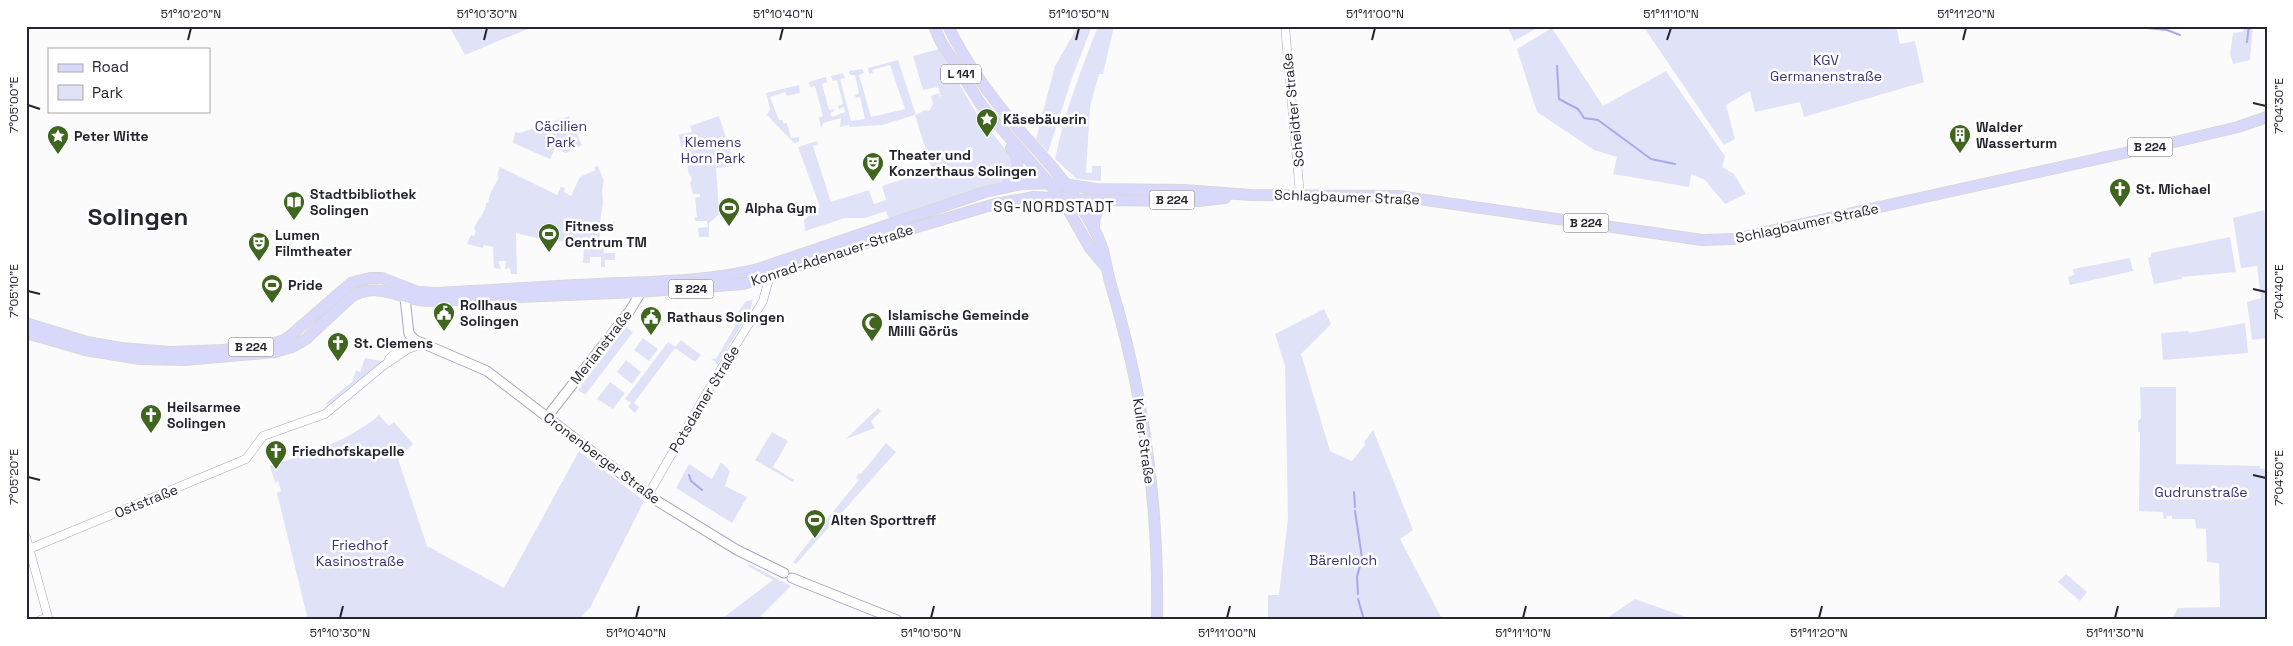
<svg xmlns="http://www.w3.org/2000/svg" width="2293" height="646" viewBox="0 0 2293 646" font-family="'Space Grotesk',sans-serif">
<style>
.green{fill:#e0e2f8}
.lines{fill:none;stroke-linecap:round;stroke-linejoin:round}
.stream{stroke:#a9a9e8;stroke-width:2}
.tertiary-casing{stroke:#a7a8c1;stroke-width:9}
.secondary-casing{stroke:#a7a8c1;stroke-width:11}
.primary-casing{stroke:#d8d8da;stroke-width:12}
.tertiary{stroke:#fff;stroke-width:8}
.secondary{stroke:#fff;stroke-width:9}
.primary{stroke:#d8d9fa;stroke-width:10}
.ticks{fill:none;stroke:#25252f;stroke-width:2}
.labels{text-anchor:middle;stroke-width:5;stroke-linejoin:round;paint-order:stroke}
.shield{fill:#fff;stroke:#66666d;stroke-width:1}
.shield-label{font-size:12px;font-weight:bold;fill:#25252f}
.park-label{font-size:14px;fill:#39327a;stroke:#fff}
.street-label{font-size:14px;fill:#25252f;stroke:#fff}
.poi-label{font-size:14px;font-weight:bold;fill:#25252f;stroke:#fff;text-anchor:start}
.neighbourhood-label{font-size:15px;letter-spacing:1px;fill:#25252f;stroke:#fff}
.town-label{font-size:24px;font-weight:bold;fill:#25252f;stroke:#fff}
.neatline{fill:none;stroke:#25252f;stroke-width:2}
.ticks-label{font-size:12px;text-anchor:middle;fill:#25252f}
</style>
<rect width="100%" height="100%" fill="#fbfbfb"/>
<!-- green -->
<path class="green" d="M449 26H535L465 55Z
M1078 26H1092L1072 78 1048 152 1036 139 1055 66Z
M1098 26H1114L1103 74H1099L1090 107 1086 173H1092V166H1101V181L1077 179 1055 159C1064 113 1081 70 1098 26Z
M1507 26H1541L1514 41Z
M1643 26H1896L1900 44 1915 41 1924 82 1804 117 1800 102 1755 112 1750 91 1726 105 1735 139 1724 145Z
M2244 26H2253L2250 60 2233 64 2230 54 2233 33 2243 32Z
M1552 28 1603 106 1666 71 1725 156 1722 167 1734 174 1746 194 1725 204 1705 180 1691 174 1689 187 1613 174 1617 157 1594 150 1537 112 1517 49Z
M939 49 975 111 1009 154 1012 166 1010 173 1007 178 998 184 889 219 886 211 865 218H845L805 231 804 220 820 207 798 147 817 141 818 144 813 146 831 202 869 190 874 204 886 200 882 186 932 170 915 115 882 125 850 127 849 125 840 127 841 118 823 123 821 128 819 118 823 116 815 86 810 87 809 82 826 77 827 82 822 84 829 110 834 109V111L830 113 832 117 845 112 844 107 839 109 838 106 843 104 837 80 833 81 831 76 843 73 845 78 840 79 851 121 865 119 860 97 856 98 855 95 859 93 855 75H850L849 71 862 69 864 73 859 75 871 117 905 109 890 65 872 70 873 73 869 74 868 68 898 60 916 115 925 110 929 111 933 104 931 96 939 93 940 97 941 96 938 87 923 90 913 56Z
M799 85 800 93 787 96 785 92 770 97 779 120H782L784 124 787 123 791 138 799 137V142L794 143 767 115 770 109 766 93Z
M569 116 582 145 566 153 555 148 550 159 513 143 515 132 520 133Z
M719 116 735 166 716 168 719 208 724 210 709 223V237H699L698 228 708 227 707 221H695L694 218 697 217 695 198 700 197V194H693L690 183 692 180 688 171 687 161 683 147H681L679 135 692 132 690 126Z
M598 166 604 181 602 190 603 203 600 222H615V231L610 229 600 231 599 241 603 242 604 253H615V260H605V267H601V257H590V263H583L584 246 570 248 569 244H563V241L552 242 516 233 517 274H511L510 268 505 269 506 261H498L501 269 494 268 493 247 484 245 483 248 467 244 471 235 474 236 476 230 474 229C476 221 487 211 486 203H488L490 194 499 177 497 176 500 167 557 195 561 187 565 188 564 192 571 196 580 177 595 170 594 167Z
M2264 210 2267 236V338L2252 340 2247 302 2261 298 2257 266 2241 268 2233 218Z
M2230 237 2236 272 2182 277V279L2154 284 2148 258 2151 257V253Z
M2130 258 2133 271 2070 285 2068 277 2074 275 2073 269Z
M753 299 750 311 717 365 711 358 716 359 740 318 735 317 745 302Z
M1324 309 1331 324 1301 354 1330 451 1352 461 1365 445 1364 442 1373 430 1413 530 1400 539 1442 619 1440 620H1268V595H1279L1288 518 1285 366 1275 334Z
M2245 323 2248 353 2163 360 2161 333 2188 331 2189 333Z
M626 327 633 332 585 395 578 390Z
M643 338 658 349 649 361 634 350Z
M681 340 701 355 695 362 675 348 634 403 639 407 635 413 628 407 631 403 625 399 668 342 675 347Z
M365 358 382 361 327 406 326 403 352 382 356 370 360 372Z
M626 360 641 372 632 384 617 372Z
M610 382 625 393 613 409 597 399Z
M2140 387H2176V464L2260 466V468L2267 469V620H2171L2178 608 2220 607 2219 563 2207 562 2206 529 2196 528 2195 519H2172V516H2167L2166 519H2164L2163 512 2139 511 2140 433 2138 431V421L2141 418Z
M878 408 881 411 871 421 875 428 846 439Z
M379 415 389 426 394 422 413 444 398 459 427 546 504 588 579 451 644 501 590 608 577 620H308L277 493 281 491 278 481 275 483 270 466C308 453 348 442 379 415Z
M772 432 788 441 773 467 794 480 793 482 755 460Z
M886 443 896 452 796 564 793 562 819 529 821 530 824 526 822 525 859 480 856 477 859 473 861 474Z
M721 462 730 471 725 486 747 497 732 523 676 488 689 464 712 479Z
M749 564 791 586 757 620H720L773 580 748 566Z
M2066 574 2087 592 2080 601 2058 582Z
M1635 599 1694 620H1604Z"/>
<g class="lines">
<!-- stream -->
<path class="stream" d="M2147 28 2167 30 2180 35
M2247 42 2249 26
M1557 66 1559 99 1578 109 1584 118 1598 120 1651 159 1675 164
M689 475 691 481 702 490
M1354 492 1355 507
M1355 511 1362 558 1357 577 1358 594
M1358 599 1364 620"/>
<!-- tertiary casing -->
<g class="tertiary-casing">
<path id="tertiary" d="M1285 26 1300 195
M389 359 406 343 419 344
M648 495 716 377 763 301 770 275
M26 537 48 617 40 620
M29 549 246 459 263 436 325 414 383 366 408 349 421 345"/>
</g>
<!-- secondary casing -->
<g class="secondary-casing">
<path id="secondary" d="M405 298 409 334 415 340 487 371 654 499 737 550 784 573
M547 417 629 312 643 289
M792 578 897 620"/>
</g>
<!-- primary casing -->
<g class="primary-casing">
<path id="primary" d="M934 26 941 42 982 106 1061 197 1090 248 1105 266
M948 26C966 63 989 95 1016 126 1037 151 1060 173 1077 201 1088 218 1100 236 1104 255 1107 268 1109 280 1113 292 1144 397 1159 510 1157 620
M1006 186C1018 174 1022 162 1011 148
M1094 228C1094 213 1098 208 1110 200
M26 323 87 342 121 348 170 352 222 350 263 346 282 341 290 336 351 283 357 281 370 278H382L418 292 436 293C498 290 560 285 622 283 668 281 713 280 758 269L985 192 1022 184 1057 183 1096 189 1183 190 1251 195 1398 196 1702 240 1734 239 2179 141 2238 127 2267 117
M26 333 85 350 140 359 185 360 275 352 292 347 306 339 350 298C376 279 401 301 429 301L639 292 743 284 887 236 995 204 1034 197 1092 200 1198 201 1225 198"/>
</g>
<!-- tertiary -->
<use href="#tertiary" class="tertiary"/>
<!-- secondary -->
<use href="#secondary" class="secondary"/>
<!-- primary -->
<use href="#primary" class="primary"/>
</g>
<!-- ticks -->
<path class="ticks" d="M188 40 191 28M484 40 487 28M780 40 783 28M1076 40 1079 28M1372 40 1375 28M1667 40 1671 28M1963 40 1966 28M2253 103 2266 106M28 105 40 109M2253 289 2266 292M28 291 40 294M2253 475 2266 478M28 477 40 480M340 618 343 606M636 618 639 606M931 618 934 606M1227 618 1230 606M1523 618 1526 606M1819 618 1822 606M2115 618 2118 606"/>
<!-- icons -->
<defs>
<g id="sight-pin" transform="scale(1.125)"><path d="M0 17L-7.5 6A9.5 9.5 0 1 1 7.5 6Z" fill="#3f651f" stroke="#fff"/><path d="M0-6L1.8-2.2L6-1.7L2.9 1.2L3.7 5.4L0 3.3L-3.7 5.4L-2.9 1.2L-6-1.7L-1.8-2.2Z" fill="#fff"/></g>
<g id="building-pin" transform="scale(1.125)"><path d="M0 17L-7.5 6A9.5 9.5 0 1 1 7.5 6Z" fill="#3f651f" stroke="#fff"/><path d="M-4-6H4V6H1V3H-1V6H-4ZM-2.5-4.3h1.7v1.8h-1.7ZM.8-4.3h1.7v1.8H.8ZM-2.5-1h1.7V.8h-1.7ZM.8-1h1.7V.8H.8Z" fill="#fff"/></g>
<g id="theatre-pin" transform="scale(1.125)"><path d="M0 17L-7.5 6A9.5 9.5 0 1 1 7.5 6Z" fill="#3f651f" stroke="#fff"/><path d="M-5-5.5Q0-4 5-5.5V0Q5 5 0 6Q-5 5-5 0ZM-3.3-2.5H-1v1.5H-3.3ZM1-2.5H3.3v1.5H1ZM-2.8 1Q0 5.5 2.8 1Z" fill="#fff"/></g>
<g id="church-pin" transform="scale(1.125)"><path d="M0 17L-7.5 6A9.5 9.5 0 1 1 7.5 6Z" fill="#3f651f" stroke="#fff"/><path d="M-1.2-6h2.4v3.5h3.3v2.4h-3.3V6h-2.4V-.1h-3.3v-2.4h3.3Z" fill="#fff"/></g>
<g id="library-pin" transform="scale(1.125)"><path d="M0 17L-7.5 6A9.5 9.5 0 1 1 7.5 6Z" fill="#3f651f" stroke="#fff"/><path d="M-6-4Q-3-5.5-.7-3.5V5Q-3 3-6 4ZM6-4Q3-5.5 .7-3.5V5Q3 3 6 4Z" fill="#fff"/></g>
<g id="stadium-pin" transform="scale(1.125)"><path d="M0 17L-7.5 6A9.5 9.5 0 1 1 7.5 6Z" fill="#3f651f" stroke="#fff"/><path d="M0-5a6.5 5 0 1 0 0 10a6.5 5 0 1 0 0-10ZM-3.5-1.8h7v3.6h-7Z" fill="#fff"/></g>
<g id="civic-pin" transform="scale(1.125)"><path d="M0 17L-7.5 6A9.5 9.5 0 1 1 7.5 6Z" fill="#3f651f" stroke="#fff"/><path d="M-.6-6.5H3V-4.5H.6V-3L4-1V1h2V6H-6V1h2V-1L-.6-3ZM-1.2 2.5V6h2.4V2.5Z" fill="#fff"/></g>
<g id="mosque-pin" transform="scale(1.125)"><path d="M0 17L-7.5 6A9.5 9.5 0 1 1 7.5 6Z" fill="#3f651f" stroke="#fff"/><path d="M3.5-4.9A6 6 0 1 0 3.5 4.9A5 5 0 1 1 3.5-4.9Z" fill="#fff"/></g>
</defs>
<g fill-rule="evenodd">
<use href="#sight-pin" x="987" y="119"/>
<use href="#building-pin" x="1960" y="135"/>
<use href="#sight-pin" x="58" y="136"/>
<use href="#theatre-pin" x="873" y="163"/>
<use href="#church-pin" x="2120" y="189"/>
<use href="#library-pin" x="294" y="202"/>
<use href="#stadium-pin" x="729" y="208"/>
<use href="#stadium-pin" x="549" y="234"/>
<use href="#theatre-pin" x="259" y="243"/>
<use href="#stadium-pin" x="272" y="285"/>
<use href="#civic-pin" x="444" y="313"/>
<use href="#civic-pin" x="651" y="317"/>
<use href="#mosque-pin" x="872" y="323"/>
<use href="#church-pin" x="338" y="343"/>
<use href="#church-pin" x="151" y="415"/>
<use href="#church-pin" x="276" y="451"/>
<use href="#stadium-pin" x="815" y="520"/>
</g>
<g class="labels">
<!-- shield labels -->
<g class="shield">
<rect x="941" y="64.5" width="40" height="19" rx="4"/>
<rect x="2127.5" y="137.5" width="45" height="19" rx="4"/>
<rect x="1149.5" y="190.5" width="45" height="19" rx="4"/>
<rect x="1563.5" y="213.5" width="45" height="19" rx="4"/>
<rect x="668.5" y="279.5" width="45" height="19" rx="4"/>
<rect x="228.5" y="337.5" width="45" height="19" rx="4"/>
</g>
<g class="shield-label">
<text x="961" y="78">L 141</text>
<text x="2150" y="151">B 224</text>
<text x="1172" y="204">B 224</text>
<text x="1586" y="227">B 224</text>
<text x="691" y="293">B 224</text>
<text x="251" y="351">B 224</text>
</g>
<!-- park labels -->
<g class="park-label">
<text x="1826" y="65">KGV<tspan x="1826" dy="16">Germanenstraße</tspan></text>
<text x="561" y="131">Cäcilien<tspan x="561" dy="16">Park</tspan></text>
<text x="713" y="147">Klemens<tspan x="713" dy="16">Horn Park</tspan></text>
<text x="2201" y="497">Gudrunstraße</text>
<text x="360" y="550">Friedhof<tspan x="360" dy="16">Kasinostraße</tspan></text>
<text x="1343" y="565">Bärenloch</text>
</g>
<!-- street labels -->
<g class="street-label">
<text transform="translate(1293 110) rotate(-96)" y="5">Scheidter Straße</text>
<text transform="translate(1347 197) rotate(2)" y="5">Schlagbaumer Straße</text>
<text transform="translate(1807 223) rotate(-12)" y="5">Schlagbaumer Straße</text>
<text transform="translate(832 255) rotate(-18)" y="5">Konrad-Adenauer-Straße</text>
<text transform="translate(601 347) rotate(-52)" y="5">Merianstraße</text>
<text transform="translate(704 399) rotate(-59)" y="5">Potsdamer Straße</text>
<text transform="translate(1144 441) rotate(82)" y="5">Kuller Straße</text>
<text transform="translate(602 458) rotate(37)" y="5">Cronenberger Straße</text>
<text transform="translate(146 501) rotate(-22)" y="5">Oststraße</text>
</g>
<!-- poi labels -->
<g class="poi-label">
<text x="1003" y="124">Käsebäuerin</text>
<text x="1976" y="132">Walder<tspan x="1976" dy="16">Wasserturm</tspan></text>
<text x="74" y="141">Peter Witte</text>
<text x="889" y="160">Theater und<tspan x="889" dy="16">Konzerthaus Solingen</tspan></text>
<text x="2136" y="194">St. Michael</text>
<text x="310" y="199">Stadtbibliothek<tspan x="310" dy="16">Solingen</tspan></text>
<text x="745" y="213">Alpha Gym</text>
<text x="565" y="231">Fitness<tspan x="565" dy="16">Centrum TM</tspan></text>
<text x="275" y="240">Lumen<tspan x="275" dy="16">Filmtheater</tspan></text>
<text x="288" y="290">Pride</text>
<text x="460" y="310">Rollhaus<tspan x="460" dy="16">Solingen</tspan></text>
<text x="888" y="320">Islamische Gemeinde<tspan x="888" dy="16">Milli Görüs</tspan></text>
<text x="667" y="322">Rathaus Solingen</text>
<text x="354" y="348">St. Clemens</text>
<text x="167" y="412">Heilsarmee<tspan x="167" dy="16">Solingen</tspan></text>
<text x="292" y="456">Friedhofskapelle</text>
<text x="831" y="525">Alten Sporttreff</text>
</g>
<!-- neighbourhood labels -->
<g class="neighbourhood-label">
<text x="1054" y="212">SG-NORDSTADT</text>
</g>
<!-- town labels -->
<g class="town-label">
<text x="138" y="225">Solingen</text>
</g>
</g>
<!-- border -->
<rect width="2293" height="646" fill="none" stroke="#ffffff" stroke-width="55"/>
<!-- legend -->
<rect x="48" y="48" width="162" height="65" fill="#ffffff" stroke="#a8a8ac"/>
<rect x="58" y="64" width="25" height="8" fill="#d8d9fa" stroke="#a8a8ac"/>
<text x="92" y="72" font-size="15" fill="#25252f">Road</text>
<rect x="58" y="85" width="25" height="15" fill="#e0e2f8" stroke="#a8a8ac"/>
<text x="92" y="98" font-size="15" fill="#25252f">Park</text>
<rect x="28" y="28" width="2238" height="590" class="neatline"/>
<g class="ticks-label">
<text x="191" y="18">51°10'20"N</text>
<text x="487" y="18">51°10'30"N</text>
<text x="783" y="18">51°10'40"N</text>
<text x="1079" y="18">51°10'50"N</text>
<text x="1375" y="18">51°11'00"N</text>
<text x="1671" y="18">51°11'10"N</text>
<text x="1966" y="18">51°11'20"N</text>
<text transform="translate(14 105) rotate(-90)" y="4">7°05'00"E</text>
<text transform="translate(2279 106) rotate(-90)" y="4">7°04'30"E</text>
<text transform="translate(14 291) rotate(-90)" y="4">7°05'10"E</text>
<text transform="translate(2279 292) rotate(-90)" y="4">7°04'40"E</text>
<text transform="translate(14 477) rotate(-90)" y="4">7°05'20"E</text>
<text transform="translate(2279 478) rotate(-90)" y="4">7°04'50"E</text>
<text x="340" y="637">51°10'30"N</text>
<text x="636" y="637">51°10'40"N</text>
<text x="931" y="637">51°10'50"N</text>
<text x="1227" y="637">51°11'00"N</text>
<text x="1523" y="637">51°11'10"N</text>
<text x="1819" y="637">51°11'20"N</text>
<text x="2115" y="637">51°11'30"N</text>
</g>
</svg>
